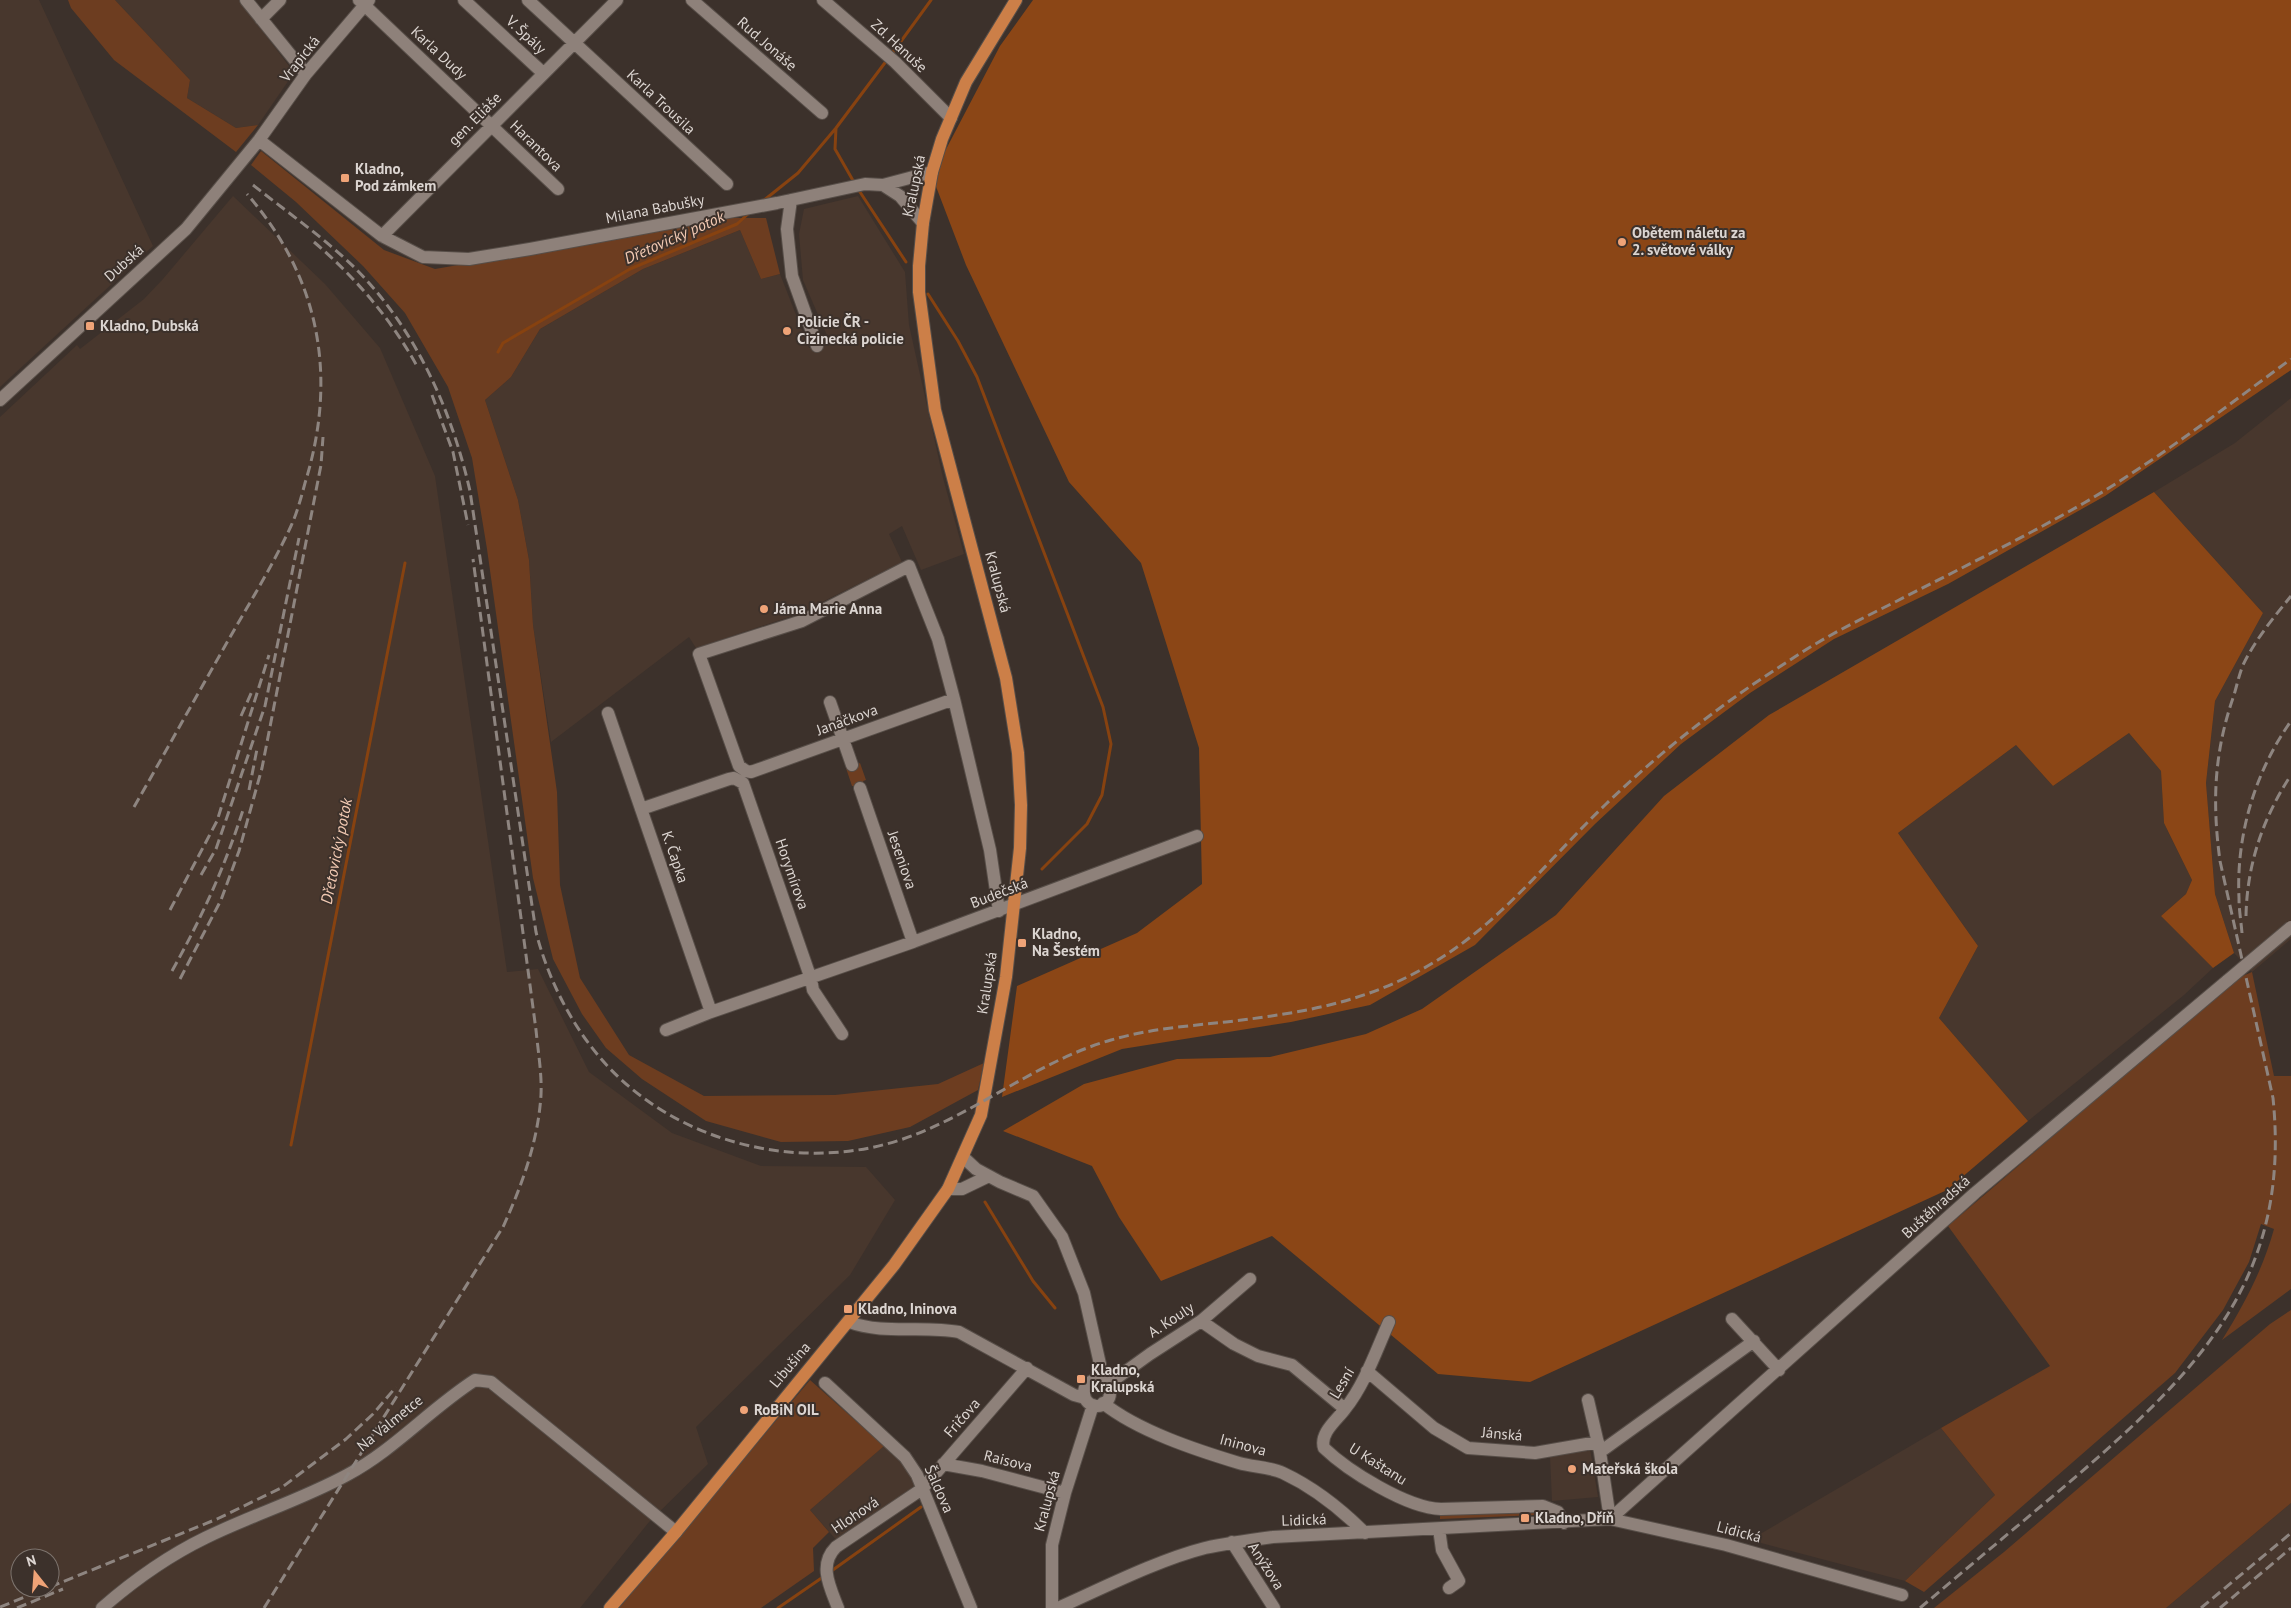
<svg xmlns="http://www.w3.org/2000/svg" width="2291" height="1608" viewBox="0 0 2291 1608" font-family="'PT Sans',sans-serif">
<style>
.built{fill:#48372d;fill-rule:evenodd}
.green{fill:#6d3d20}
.forest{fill:#8b4616}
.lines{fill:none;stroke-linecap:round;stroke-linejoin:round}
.stream{stroke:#874210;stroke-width:3}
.minor-casing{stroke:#574e48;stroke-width:14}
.major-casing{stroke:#574e48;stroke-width:14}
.minor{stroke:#8e817a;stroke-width:12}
.major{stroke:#cc7f48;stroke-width:12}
.rail{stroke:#8e8580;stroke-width:3;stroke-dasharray:10 5;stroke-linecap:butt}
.minor-bridge-casing{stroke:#574e48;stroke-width:14;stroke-linecap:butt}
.minor-bridge{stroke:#8e817a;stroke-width:12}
.poi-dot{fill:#efa377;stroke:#3c312b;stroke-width:2}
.labels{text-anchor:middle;stroke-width:4;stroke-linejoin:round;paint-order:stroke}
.street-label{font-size:15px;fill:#dcd5d1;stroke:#3c312b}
.poi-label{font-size:15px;font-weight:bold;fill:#dcd5d1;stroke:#3c312b;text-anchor:start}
.water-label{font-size:16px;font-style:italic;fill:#f3cab3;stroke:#3c312b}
</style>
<rect width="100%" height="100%" fill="#3c312b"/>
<!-- built -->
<path class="built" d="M0 0H39L153 246 0 387Z
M115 0H239L289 66 291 77 258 125 236 128 187 98 190 80Z
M233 196 325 284 380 348 435 476 507 972 538 969 589 1072 672 1133 761 1166 866 1167 895 1200 850 1275 696 1427 708 1464 649 1522 580 1608H0V417L77 345 80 349 144 299 163 279ZM20 1558H50V1588H20Z
M858 196 905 272 909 325 943 478 964 554 921 570 902 526 889 534 902 562 798 614 696 648 689 637 551 742 533 625 529 560 518 500 485 400 511 377 540 329 643 269 740 230 761 279 780 274 809 348 829 340 803 280 799 234 804 209Z
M2291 398V939L2252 972 2234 953 2215 894 2206 783 2215 701 2263 613 2154 492 2235 443Z
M2129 733 2161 771 2164 823 2192 880 2186 894 2161 916 2213 968 2184 995 2028 1121 1939 1018 1978 946 1898 833 2016 745 2053 786Z
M1941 1428 1995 1495 1905 1581 1750 1540Z
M886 1444 901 1459 918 1489 838 1542 810 1510Z
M1590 1449 1598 1497 1552 1501 1550 1456Z
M2291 1503V1608H2166Z"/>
<!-- green -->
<path class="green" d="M68 0H115L190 80 187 98 236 128 258 125 236 152 114 60 71 8Z
M261 151 384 250 435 269 731 218H766L780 274 761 279 740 230 643 269 540 329 511 377 485 400 518 500 529 560 533 625 557 792 560 885 580 978 629 1055 704 1096 835 1095 938 1084 984 1063 978 1090 910 1127 848 1141 781 1142 706 1121 642 1079 606 1048 582 1014 553 959 533 878 487 549 472 458 448 387 405 313 363 266 296 202 251 165Z
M860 763 866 780 863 781 871 805 861 786H852L846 768Z
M2252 972 2274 1076H2291V1289L2222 1340C2244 1305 2263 1269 2274 1229L2261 1224 2249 1262 2223 1310 2175 1373 1924 1592 1905 1581 1995 1495 1941 1428 2050 1366 1948 1226 2238 978Z
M2291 1310V1503L2166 1608H1934L2004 1552 2270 1324Z
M810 1380 884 1446 810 1510 829 1532 813 1548 814 1571 761 1608H619Z
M1535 1510V1515L1440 1519V1513Z"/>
<!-- forest -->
<path class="forest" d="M1033 0H2291V370L2105 496 1948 584 1834 639 1750 693 1681 744 1595 824 1475 945 1370 1005 1291 1022 1122 1049 1002 1097 1017 986 1137 933 1202 884 1199 748 1141 563 1069 482 966 265 932 176 1000 46Z
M2154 492 2263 613 2215 701 2206 783 2215 894 2234 953 2213 968 2161 916 2186 894 2192 880 2164 823 2161 771 2129 733 2053 786 2016 745 1898 833 1978 946 1939 1018 2028 1121 1947 1190 1530 1382 1438 1374 1272 1236 1161 1281 1119 1217 1092 1166 1003 1131 1084 1084 1177 1059 1270 1057 1366 1034 1422 1009 1556 915 1664 796 1769 715Z"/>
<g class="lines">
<!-- stream -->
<path class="stream" d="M891 55 931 0
M836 128 835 149 855 184
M858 189 906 262
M763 201 798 173 836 128 887 60
M928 294 958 341 977 377 1103 707 1111 744 1102 795 1087 824 1042 869
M498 352 503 343 630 269 737 224 749 213
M291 1145 405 563
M985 1202 1033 1281 1055 1308
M830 1572 921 1507
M778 1608 823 1577"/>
<!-- minor casing -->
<g class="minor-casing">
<path id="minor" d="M246 0 306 74
M359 0 558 189
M464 0 543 73
M528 0 727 184
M692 0 822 113
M823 0 895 62 951 118
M261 19 280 0
M259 140 382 236 423 257 469 259 530 249 777 203 865 184 883 185 900 196 923 223
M883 185 932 172
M791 200 787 229 792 276 817 346
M382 236 617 0
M0 400 186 229 259 140 306 74 369 0
M954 699 751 772 746 771 739 766 699 654 802 621 909 566 938 639 954 699 990 850 999 911
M830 702 852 765
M608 713 711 1012
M860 788 913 942
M641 809 729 779 734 778 743 783 811 979 813 990 842 1034
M666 1030 711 1012 913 942 1197 836
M963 1157 976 1169 1000 1182 1033 1196 1062 1237 1084 1293 1100 1364 1098 1380
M948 1189H962L989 1176
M1732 1319 1779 1370
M1201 1321 1234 1344 1258 1356 1292 1365 1345 1409
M849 1322C884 1335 923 1325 959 1332L1074 1395 1085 1398
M1389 1322C1376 1351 1365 1384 1345 1409 1338 1419 1319 1433 1324 1448 1348 1471 1407 1508 1441 1509L1543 1506 1558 1512 1564 1523
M1367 1371 1434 1428 1468 1448 1535 1453 1598 1442
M1084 1393a13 13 0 1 1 26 0a13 13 0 1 1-26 0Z
M825 1383 905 1457 917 1475 971 1608
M1107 1385 1150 1354 1201 1321 1250 1279
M1588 1400 1600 1452 1610 1519
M1103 1403C1138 1431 1196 1450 1239 1463 1253 1467 1270 1467 1283 1473 1315 1488 1341 1509 1365 1533
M1600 1452 1754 1341
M943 1464 982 1471 1065 1493
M1610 1519 1975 1193 2228 980
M1439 1529 1442 1550 1459 1581 1449 1588
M1232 1542 1274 1608
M102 1608C133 1581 168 1556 205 1538 252 1515 301 1500 347 1475 394 1450 430 1409 475 1380L491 1382 676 1532
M838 1608C830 1587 818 1565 836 1547L922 1489 1027 1368
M1052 1608V1545L1065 1493 1093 1405
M1058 1608C1103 1588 1158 1560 1205 1548 1227 1543 1250 1540 1273 1537L1610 1519 1726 1545 1902 1595"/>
</g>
<!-- major casing -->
<g class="major-casing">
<path id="major" d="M610 1608 676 1532 894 1265 948 1189 981 1115 1006 977 1020 848 1021 805 1018 753 1006 678 935 410 919 292V266L923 223 932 172 942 139 966 82 1016 0"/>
</g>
<!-- minor -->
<use href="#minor" class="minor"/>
<!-- major -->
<use href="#major" class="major"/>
<!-- rail -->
<path class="rail" d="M253 185C287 212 323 237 354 267 415 328 451 408 470 491L536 932C547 975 568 1019 597 1054 668 1141 797 1175 903 1139 976 1114 1037 1061 1111 1040 1148 1029 1188 1026 1226 1022 1308 1012 1373 1002 1444 956 1507 915 1552 856 1605 805 1661 751 1721 704 1787 662 1822 638 1859 620 1897 601 1959 569 2023 538 2084 503 2156 461 2223 409 2291 359
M314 242C356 278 392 320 418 368
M432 395 453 452 468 525
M241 716 253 689
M249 790 257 749
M134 807C166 751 197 695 229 639 250 602 273 565 291 526 297 513 301 498 305 483 338 377 320 278 247 194
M201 875 216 849 265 706 299 538
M170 910 217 821 269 655
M2246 916C2247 864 2263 818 2291 775
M2242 933C2241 921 2239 910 2239 898 2236 835 2255 772 2291 721
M172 971C202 917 224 869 243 810
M180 979 221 900 239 851 262 768 321 465 323 437
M50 1587 217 1519 281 1488 346 1439 373 1414 396 1387
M0 1607 25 1597
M17 1608 63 1589
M264 1608 503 1227C522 1185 538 1142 541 1095 542 1074 538 1051 536 1030L473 559
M1920 1608C1973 1563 2026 1519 2079 1474 2202 1367 2291 1275 2273 1098L2220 861C2212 802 2214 752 2234 695 2237 685 2239 675 2243 665 2255 640 2274 617 2291 596
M2201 1608 2291 1533
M2220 1608 2291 1548"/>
<!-- minor-bridge casing -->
<g class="minor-bridge-casing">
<path id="minor-bridge" d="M2228 980 2291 927"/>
</g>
<!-- minor-bridge -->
<use href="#minor-bridge" class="minor-bridge"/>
</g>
<!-- markers -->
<g class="poi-dot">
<rect x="340" y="173" width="10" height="10" rx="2.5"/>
<circle cx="1622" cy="242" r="5"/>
<rect x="85" y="321" width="10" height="10" rx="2.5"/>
<circle cx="787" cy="331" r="5"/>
<circle cx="764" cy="609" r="5"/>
<rect x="1017" y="938" width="10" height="10" rx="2.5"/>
<rect x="843" y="1304" width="10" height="10" rx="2.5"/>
<rect x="1076" y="1374" width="10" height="10" rx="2.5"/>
<circle cx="744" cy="1410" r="5"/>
<circle cx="1572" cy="1469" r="5"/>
<rect x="1520" y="1513" width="10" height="10" rx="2.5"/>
</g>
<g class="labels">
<!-- street labels -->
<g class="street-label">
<text transform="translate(526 35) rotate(43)" y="5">V. Špály</text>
<text transform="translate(767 44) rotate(41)" y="5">Rud. Jonáše</text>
<text transform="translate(899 46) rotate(43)" y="5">Zd. Hanuše</text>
<text transform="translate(439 53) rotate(43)" y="5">Karla Dudy</text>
<text transform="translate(300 59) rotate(-52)" y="5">Vrapická</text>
<text transform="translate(661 102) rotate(43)" y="5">Karla Trousila</text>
<text transform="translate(475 119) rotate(-45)" y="5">gen. Eliáše</text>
<text transform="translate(536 146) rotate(44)" y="5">Harantova</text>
<text transform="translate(914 186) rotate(-78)" y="5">Kralupská</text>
<text transform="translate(655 209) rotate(-11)" y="5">Milana Babušky</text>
<text transform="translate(124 263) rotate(-42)" y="5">Dubská</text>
<text transform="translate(998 582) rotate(75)" y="5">Kralupská</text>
<text transform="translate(847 720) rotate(-20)" y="5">Janáčkova</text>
<text transform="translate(675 857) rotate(71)" y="5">K. Čapka</text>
<text transform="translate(902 860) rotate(71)" y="5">Jeseniova</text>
<text transform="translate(792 874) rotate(71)" y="5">Horymírova</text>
<text transform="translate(999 893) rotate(-21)" y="5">Budečská</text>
<text transform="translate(987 983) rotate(-81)" y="5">Kralupská</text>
<text transform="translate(1936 1207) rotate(-42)" y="5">Buštěhradská</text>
<text transform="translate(1171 1320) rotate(-33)" y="5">A. Kouly</text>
<text transform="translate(790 1365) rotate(-50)" y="5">Libušina</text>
<text transform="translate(1342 1383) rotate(-59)" y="5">Lesní</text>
<text transform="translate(962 1418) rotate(-49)" y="5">Fričova</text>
<text transform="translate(390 1423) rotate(-39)" y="5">Na Valmetce</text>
<text transform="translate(1502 1434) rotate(5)" y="5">Jánská</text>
<text transform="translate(1243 1445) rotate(15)" y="5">Ininova</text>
<text transform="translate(1008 1461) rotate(14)" y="5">Raisova</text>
<text transform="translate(1378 1464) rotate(32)" y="5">U Kaštanu</text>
<text transform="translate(939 1489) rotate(66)" y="5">Šaldova</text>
<text transform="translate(1047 1501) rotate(-75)" y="5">Kralupská</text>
<text transform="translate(855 1515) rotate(-34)" y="5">Hlohová</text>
<text transform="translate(1304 1520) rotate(-2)" y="5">Lidická</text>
<text transform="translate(1739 1532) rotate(15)" y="5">Lidická</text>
<text transform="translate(1266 1566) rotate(57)" y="5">Anýžova</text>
</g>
<!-- poi labels -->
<g class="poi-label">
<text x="355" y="174">Kladno,<tspan x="355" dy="17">Pod zámkem</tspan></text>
<text x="1632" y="238">Obětem náletu za<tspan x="1632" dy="17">2. světové války</tspan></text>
<text x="797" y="327">Policie ČR -<tspan x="797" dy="17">Cizinecká policie</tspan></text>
<text x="100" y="331">Kladno, Dubská</text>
<text x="774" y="614">Jáma Marie Anna</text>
<text x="1032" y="939">Kladno,<tspan x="1032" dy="17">Na Šestém</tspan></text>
<text x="858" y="1314">Kladno, Ininova</text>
<text x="1091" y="1375">Kladno,<tspan x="1091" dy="17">Kralupská</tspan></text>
<text x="754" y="1415">RoBiN OIL</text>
<text x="1582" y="1474">Mateřská škola</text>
<text x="1535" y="1523">Kladno, Dříň</text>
</g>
<!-- water labels -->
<g class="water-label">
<text transform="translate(674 237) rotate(-24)" y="6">Dřetovický potok</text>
<text transform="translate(336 851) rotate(-79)" y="6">Dřetovický potok</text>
</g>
</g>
<!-- north arrow -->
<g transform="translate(35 1573) rotate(343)"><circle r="24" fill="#3c312b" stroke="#7c736d"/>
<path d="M0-4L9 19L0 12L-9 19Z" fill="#efa377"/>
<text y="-8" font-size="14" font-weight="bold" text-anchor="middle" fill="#dcd5d1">N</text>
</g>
</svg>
